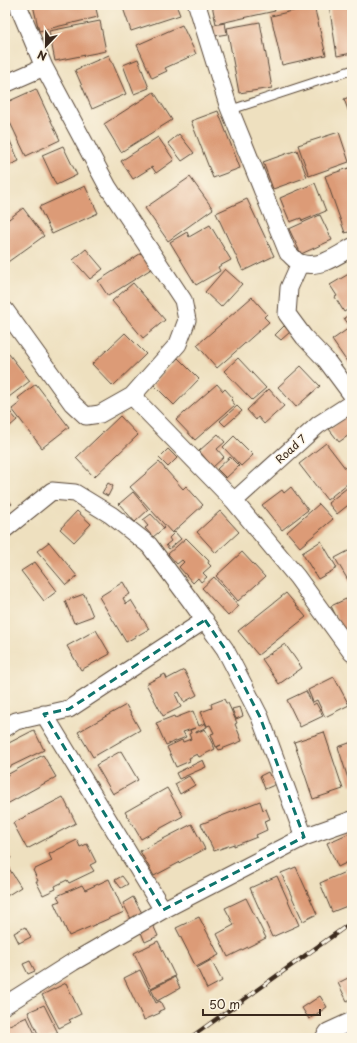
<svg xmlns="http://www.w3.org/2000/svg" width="357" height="1043" viewBox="0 0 357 1043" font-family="'Playpen Sans',sans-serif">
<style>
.building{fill:#dc9b77}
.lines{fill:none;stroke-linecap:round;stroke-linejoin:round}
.lane-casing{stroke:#564536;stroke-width:10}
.street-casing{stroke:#564536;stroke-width:19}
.lane{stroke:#fff;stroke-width:8}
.street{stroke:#fff;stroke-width:17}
.rail-casing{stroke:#3b2a1e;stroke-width:4.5}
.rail{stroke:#fcf5e5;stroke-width:3;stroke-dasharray:9;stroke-linecap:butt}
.marked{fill:none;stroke:#0f766e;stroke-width:3;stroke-dasharray:8 5;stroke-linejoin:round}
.labels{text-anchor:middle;stroke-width:3;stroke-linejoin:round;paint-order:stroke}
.street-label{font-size:11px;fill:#3b2a1e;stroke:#fcf5e5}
</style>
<rect width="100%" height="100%" fill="#fcf5e5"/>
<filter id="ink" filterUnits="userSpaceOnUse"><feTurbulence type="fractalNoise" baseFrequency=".025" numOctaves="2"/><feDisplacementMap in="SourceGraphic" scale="8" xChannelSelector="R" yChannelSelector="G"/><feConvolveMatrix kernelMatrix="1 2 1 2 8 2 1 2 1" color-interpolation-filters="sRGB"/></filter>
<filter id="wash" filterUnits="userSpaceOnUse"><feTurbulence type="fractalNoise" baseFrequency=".012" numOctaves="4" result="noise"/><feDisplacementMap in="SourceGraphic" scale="16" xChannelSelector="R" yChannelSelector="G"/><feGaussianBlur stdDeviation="0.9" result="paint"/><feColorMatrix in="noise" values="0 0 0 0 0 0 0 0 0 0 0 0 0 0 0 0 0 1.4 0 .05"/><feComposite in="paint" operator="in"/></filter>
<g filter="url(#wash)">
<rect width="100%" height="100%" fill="#eee0bf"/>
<g id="blocks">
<!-- building -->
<path class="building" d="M33 5H95L98 17 39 31Z
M122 5H176L180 15 131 31Z
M212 5H273L275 11 216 24Z
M329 5H352V53L337 56Z
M314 6 326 55 282 65 271 16Z
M100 21 106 51 55 61 49 31Z
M260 22 272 88 239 93 227 28Z
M225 23 227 34 215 36 213 25Z
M182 25 196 54 165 68 167 71 152 78 137 45Z
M109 55 126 94 92 109 75 70Z
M138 59 149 88 134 94 123 65Z
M36 89 60 140 26 156 5 112V103Z
M154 92 172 120 121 152 104 124Z
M352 96V121L344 99Z
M218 111 240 168 213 178 191 121Z
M5 130 19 161 5 167Z
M339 132 349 162 309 176 298 145Z
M179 134 194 153 182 161 168 143Z
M158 137 174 160 156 173 152 167 133 179 121 161Z
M63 146 77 175 56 185 42 155Z
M297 150 307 177 273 189 263 162Z
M352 167V231L345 233 325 176Z
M190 177 213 209 168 241 145 208Z
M315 183 326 211 302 221 301 218 290 222 280 198Z
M85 186 98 213 52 234 39 207Z
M247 199 274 256 243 271 216 213Z
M23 208 44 236 5 264V222Z
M320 215 332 240 301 254 289 229Z
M210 225 231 260 218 267 220 271 196 285 170 242 187 232 189 237Z
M86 249 103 269 90 279 73 260Z
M146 250 156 266 108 296 98 281Z
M225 269 242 284 221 307 205 292Z
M352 272V307L344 312 335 297 337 296 330 285Z
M133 283 165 320 143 338 112 301Z
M252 297 267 314 264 317 269 322 217 368 197 345Z
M352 313V323L349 325 344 318Z
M284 326 290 332 281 340 275 335Z
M352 326V369L332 340Z
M125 333 146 354 113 386 92 364Z
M5 349 30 381 5 400Z
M178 358 199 379 174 405 153 384Z
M238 358 266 388 252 400 224 371Z
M301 366 320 386 296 407 278 387Z
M36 384 69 427 42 448 12 409 21 402 18 398Z
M217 384 223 391 225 389 233 398 231 400 235 405 195 440 176 420Z
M269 389 284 406 264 424 258 417 256 420 247 410Z
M5 406 17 420 9 427 5 422Z
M237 406 242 411 225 426 220 421Z
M120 416 138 435 94 477 76 458Z
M346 416 352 425V433L339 442 329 429Z
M218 434 225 442 217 449 224 457 213 467 199 451Z
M234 436 253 455 241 466 223 447Z
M326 443 352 477V480L327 500 299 464Z
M168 449 177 458 168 467 159 458Z
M230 457 239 466 226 478 217 469Z
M159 462 183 489 186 486 203 505 172 533 130 487Z
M108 483 113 486 108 496 102 493Z
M352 484V502L337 514 328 503Z
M291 487 308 510 282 530 262 505 282 490 284 493Z
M133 492 148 510 135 522 119 504Z
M5 496 12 504 5 510Z
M319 504 333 519 300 547 287 532Z
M77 511 91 524 74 542 60 529Z
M220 511 239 532 216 553 197 532Z
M151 514 164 528 153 537 145 528 148 526 143 520Z
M175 532 181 539 169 549 166 545 171 541 169 538Z
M186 538 209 561 208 563 211 566 203 573 207 577 201 582 198 578 193 583 179 567 184 562 182 560 177 564 168 554Z
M321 541 337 568 318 579 302 553Z
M49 542 77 576 66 585 37 551Z
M352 549V587L335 558Z
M242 552 265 577 238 601 216 576Z
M35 562 57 591 44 601 21 571Z
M214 577 239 606 228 616 202 588Z
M123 582 130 594 123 598 126 604 131 600 149 629 126 642 99 597Z
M286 593 306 617 258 655 238 631Z
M84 594 93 616 74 623 65 601Z
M346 599 352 611V633L346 636 331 606Z
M96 630 110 654 81 670 67 646Z
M285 644 302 668 279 684 262 659Z
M184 670 197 695 184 702 179 692 175 694 181 707 163 716 146 684 165 674 167 679Z
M334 677 349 705 325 717 317 700 313 702 308 690Z
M306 691 313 705 316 703 323 716 300 727 287 700Z
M224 699 226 703H228L237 723 235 724 242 741 219 750 217 747 221 745 216 747 211 734 214 733 210 725 207 726 201 712 212 708 211 704Z
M126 705 140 730 93 757 78 732Z
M240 707 243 716 236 719 232 709Z
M193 711 199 726 205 723 207 727 196 732V733L205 729 215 749 199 757 197 754 189 758 190 761 176 767 167 747 182 740 183 742 191 739 189 734 191 733 190 730 195 728 183 732 186 737 166 745 156 723 174 716 175 718Z
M34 730 44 750 5 769V745Z
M324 732 343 789 313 799 294 742Z
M352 742V757L351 758 352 762V785H350L338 747Z
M121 751 138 780 113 794 96 765Z
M43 755 56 777 7 804 5 800V776Z
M203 760 206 767 179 779 176 773Z
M268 772 270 776 276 774 279 783 265 789 260 776Z
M189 776 195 785 180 794 175 784Z
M167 788 183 816 141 839 125 812Z
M63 797 76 823 27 849 13 823Z
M260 801 263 810 266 809 270 819 264 821 267 830 256 835 257 837 234 846V844L214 851 201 824Z
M192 824 205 849 154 876 140 851Z
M352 832V860L338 867 327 843Z
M77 840 80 847 87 844 96 862 90 865 94 871 69 883 67 880 55 886 56 889 43 895 36 881H38L33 870 52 861 49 854Z
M5 847 11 858 5 862Z
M6 864 21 887 5 897V865Z
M296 867 317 914 303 921 281 873Z
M352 869V904L332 912 320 883Z
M122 876 128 884 121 888 115 880Z
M277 876 299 925 272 937 250 888Z
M109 879 124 912 69 936 54 903 60 901 57 896 82 885 85 890Z
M133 897 142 913 131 919 123 903Z
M246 898 266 938 228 957 217 934 234 925 225 908Z
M199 917 219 955 196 967 176 928Z
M153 925 158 936 145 942 140 930Z
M25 927 31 937 19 943 14 933Z
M158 941 175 976 151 988 134 953Z
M211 960 222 981 207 989 197 968Z
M30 961 35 971 28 974 23 964Z
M140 970 156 1003 160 1001 164 1009 159 1011 160 1013 144 1020 124 978Z
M352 976V998L347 1001 338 983Z
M175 977 180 988 157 1001 151 989Z
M66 983 81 1014 69 1020 71 1022 59 1028 42 995Z
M320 996 327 1007 309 1019 302 1008Z
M44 1005 58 1033 47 1038H40L28 1012Z
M27 1017 37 1038H6L5 1027Z"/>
</g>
</g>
<g filter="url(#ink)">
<use href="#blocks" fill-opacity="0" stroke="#564536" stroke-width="1"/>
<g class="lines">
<!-- lane casing -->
<g class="lane-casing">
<path id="lane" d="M230 110 352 70"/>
</g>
<!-- street casing -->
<g class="street-casing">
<path id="street" d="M197 5 228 105 288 253C292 256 296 262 301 263 319 269 337 256 352 247
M5 84 44 67
M300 263 289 288 287 314 304 337 326 360 352 395
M5 310 72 403 86 416 100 414 132 396 178 344 187 320 183 300 108 187 44 67 20 10 19 5
M132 396 234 501 297 577 352 653
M234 501 318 425 352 403
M5 529 52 491 75 493 111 515 149 545 190 600 225 649 260 717 304 837
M44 714 163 910
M5 728 16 721 69 709 205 620
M5 1005 73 962 163 910 304 837 352 820
M324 1038 328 1032 352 1021"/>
</g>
<!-- lane -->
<use href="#lane" class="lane"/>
<!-- street -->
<use href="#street" class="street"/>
<!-- rail casing -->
<g class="rail-casing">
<path id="rail" d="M190 1038 352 922"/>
</g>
<!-- rail -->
<use href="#rail" class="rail"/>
</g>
</g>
<!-- marked area -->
<path class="marked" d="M205 620 225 649 260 717 304 837 163 910 44 714 69 709Z"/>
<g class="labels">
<!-- street labels -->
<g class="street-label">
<text transform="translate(291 449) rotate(-42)" y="4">Road 7</text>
</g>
</g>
<!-- margin -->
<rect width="357" height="1043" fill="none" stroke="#fcf5e5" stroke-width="20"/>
<!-- north arrow -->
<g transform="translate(46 46) rotate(202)" stroke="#fcf5e5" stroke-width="3" paint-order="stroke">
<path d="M0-3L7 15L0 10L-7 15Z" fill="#3b2a1e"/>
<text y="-6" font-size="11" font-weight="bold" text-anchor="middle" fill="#3b2a1e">N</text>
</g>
<!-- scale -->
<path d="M203 1009v6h117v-6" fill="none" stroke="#3b2a1e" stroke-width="2"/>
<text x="209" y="1009" font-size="12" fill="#3b2a1e" stroke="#fcf5e5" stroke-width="3" paint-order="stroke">50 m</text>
</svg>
